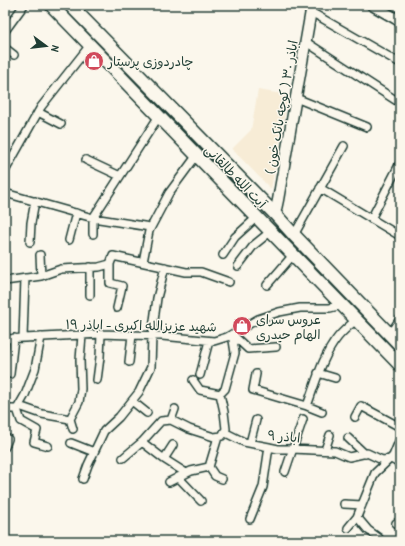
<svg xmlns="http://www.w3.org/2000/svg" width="405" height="546" viewBox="0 0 405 546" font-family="'Patrick Hand','Playpen Sans Arabic',sans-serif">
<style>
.built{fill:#f7ecd6}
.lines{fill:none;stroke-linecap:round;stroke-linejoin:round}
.street-casing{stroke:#1f3d34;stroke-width:10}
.secondary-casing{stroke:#1f3d34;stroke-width:13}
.primary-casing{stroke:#1f3d34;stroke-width:15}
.street{stroke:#fbf7ec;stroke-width:7}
.secondary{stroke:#fbf7ec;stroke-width:10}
.primary{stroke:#fbf7ec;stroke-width:12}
.labels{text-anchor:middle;stroke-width:3;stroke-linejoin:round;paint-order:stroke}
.poi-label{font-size:13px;fill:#1f3d34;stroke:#fbf7ec;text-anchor:start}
.street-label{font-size:13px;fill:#1f3d34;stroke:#fbf7ec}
</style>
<rect width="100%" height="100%" fill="#fbf7ec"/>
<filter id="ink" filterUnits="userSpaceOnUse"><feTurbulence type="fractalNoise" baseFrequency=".025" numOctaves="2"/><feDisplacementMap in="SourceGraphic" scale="8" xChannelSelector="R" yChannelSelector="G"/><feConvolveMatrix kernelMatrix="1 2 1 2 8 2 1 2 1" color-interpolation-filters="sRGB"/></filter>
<g filter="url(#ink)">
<!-- built -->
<path class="built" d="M258 90 288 95 271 189 232 149 251 130Z"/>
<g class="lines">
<!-- street casing -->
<g class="street-casing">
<path id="street" d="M311 12 400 63
M5 31 24 5
M306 42 400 103
M5 48 14 55
M296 98 367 127
M38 112 61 124
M86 160 120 176
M5 171 41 107 90 45
M320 188 400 236
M5 193 93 218 150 227
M371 219 400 163
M93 234V218L159 116
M294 235 344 146
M69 240 76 213
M30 242 31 223 35 201
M40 255 41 276
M223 255 235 237 257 217
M143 262 149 231 169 193 197 155
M110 264V283L122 286 117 308
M238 266 254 245 270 232
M90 267V295
M5 281 41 276 61 269 99 267 110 264 113 256 186 272H201L229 282
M267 285 293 255
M232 334 248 349 276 347
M390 334 400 319
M23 338 25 278
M5 339 101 334 162 336 214 341 227 337 258 319 279 312 300 308H330L342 305
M129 362 132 335
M318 373 335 378
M10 374 14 338
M256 374 253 390 307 406 322 412
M200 375 209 341
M97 380 100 357 101 334
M193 380 200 390 220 394 225 389 235 353 232 334
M132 401 147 413
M19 406 42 414 70 419 73 429
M307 406C316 382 322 357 338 337 343 331 350 325 356 320
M5 409H17L25 395 35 369 41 337
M17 409 21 421 37 430 34 442 48 446
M355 417 361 406 400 427
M70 419 79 402 81 389 80 360 82 335
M171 420 189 429 214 437 222 436 226 429 224 412 220 394
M224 432 244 442 269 447 278 449H292L335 451 349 457 367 453 382 460 391 459 400 464
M348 438 365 454
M142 442 164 459 186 473
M71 443 94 452
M250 443 256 420
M5 447 8 439
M325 450 330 435
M123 458 142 442 161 421 171 420 175 409
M164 459 173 445
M209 467 215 476 222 479
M285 472 303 419
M178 477 201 501
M83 479 88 465 104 431 119 417 139 392 151 367 152 336 157 298 165 267
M169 482 191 471 209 467 218 437
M344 504 362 505
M357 517 368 530 379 538
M250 519 263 487 269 447
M396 523 400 526
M348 528 357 517 375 473 393 456 400 439"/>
</g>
<!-- secondary casing -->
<g class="secondary-casing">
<path id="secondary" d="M372 5 400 21
M275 214 278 200 312 5"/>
</g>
<!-- primary casing -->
<g class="primary-casing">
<path id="primary" d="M51 5 400 365
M70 5 275 214 294 235 400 345"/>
</g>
<!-- street -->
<use href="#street" class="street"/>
<!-- secondary -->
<use href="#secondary" class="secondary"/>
<!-- primary -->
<use href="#primary" class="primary"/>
</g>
</g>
<!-- icons -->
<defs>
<g id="shop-disc" transform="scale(1)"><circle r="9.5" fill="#d1495b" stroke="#fbf7ec"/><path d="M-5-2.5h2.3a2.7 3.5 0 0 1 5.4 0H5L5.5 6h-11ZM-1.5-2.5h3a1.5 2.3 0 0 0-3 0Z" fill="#fff"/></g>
</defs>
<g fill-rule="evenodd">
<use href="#shop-disc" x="94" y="61"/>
<use href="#shop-disc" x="242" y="326"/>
</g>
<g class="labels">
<!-- poi labels -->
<g class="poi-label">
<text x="108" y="66">چادردوزی پرستار</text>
<text x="256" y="324">عروس سرای<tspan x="256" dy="15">الهام حیدری</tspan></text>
</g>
<!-- street labels -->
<g class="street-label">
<text transform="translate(281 107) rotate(-80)" y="5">اباذر ۳۰ ( کوچه بانک خون )</text>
<text transform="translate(236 176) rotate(46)" y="5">آیت الله طالقانی</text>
<text transform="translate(141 325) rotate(1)" y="5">شهید عزیزالله اکبری - اباذر ۱۹</text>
<text transform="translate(284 436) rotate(5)" y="5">اباذر ۹</text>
</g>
</g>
<!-- margin -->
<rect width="405" height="546" fill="none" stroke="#fbf7ec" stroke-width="20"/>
<rect x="10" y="10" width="385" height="526" fill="none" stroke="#1f3d34" stroke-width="1.5" filter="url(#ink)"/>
<!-- north arrow -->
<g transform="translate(46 46) rotate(105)" stroke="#fbf7ec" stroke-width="3" paint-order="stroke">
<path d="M0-3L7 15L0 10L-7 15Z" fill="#1f3d34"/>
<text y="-6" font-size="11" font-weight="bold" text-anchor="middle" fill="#1f3d34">N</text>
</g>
</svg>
